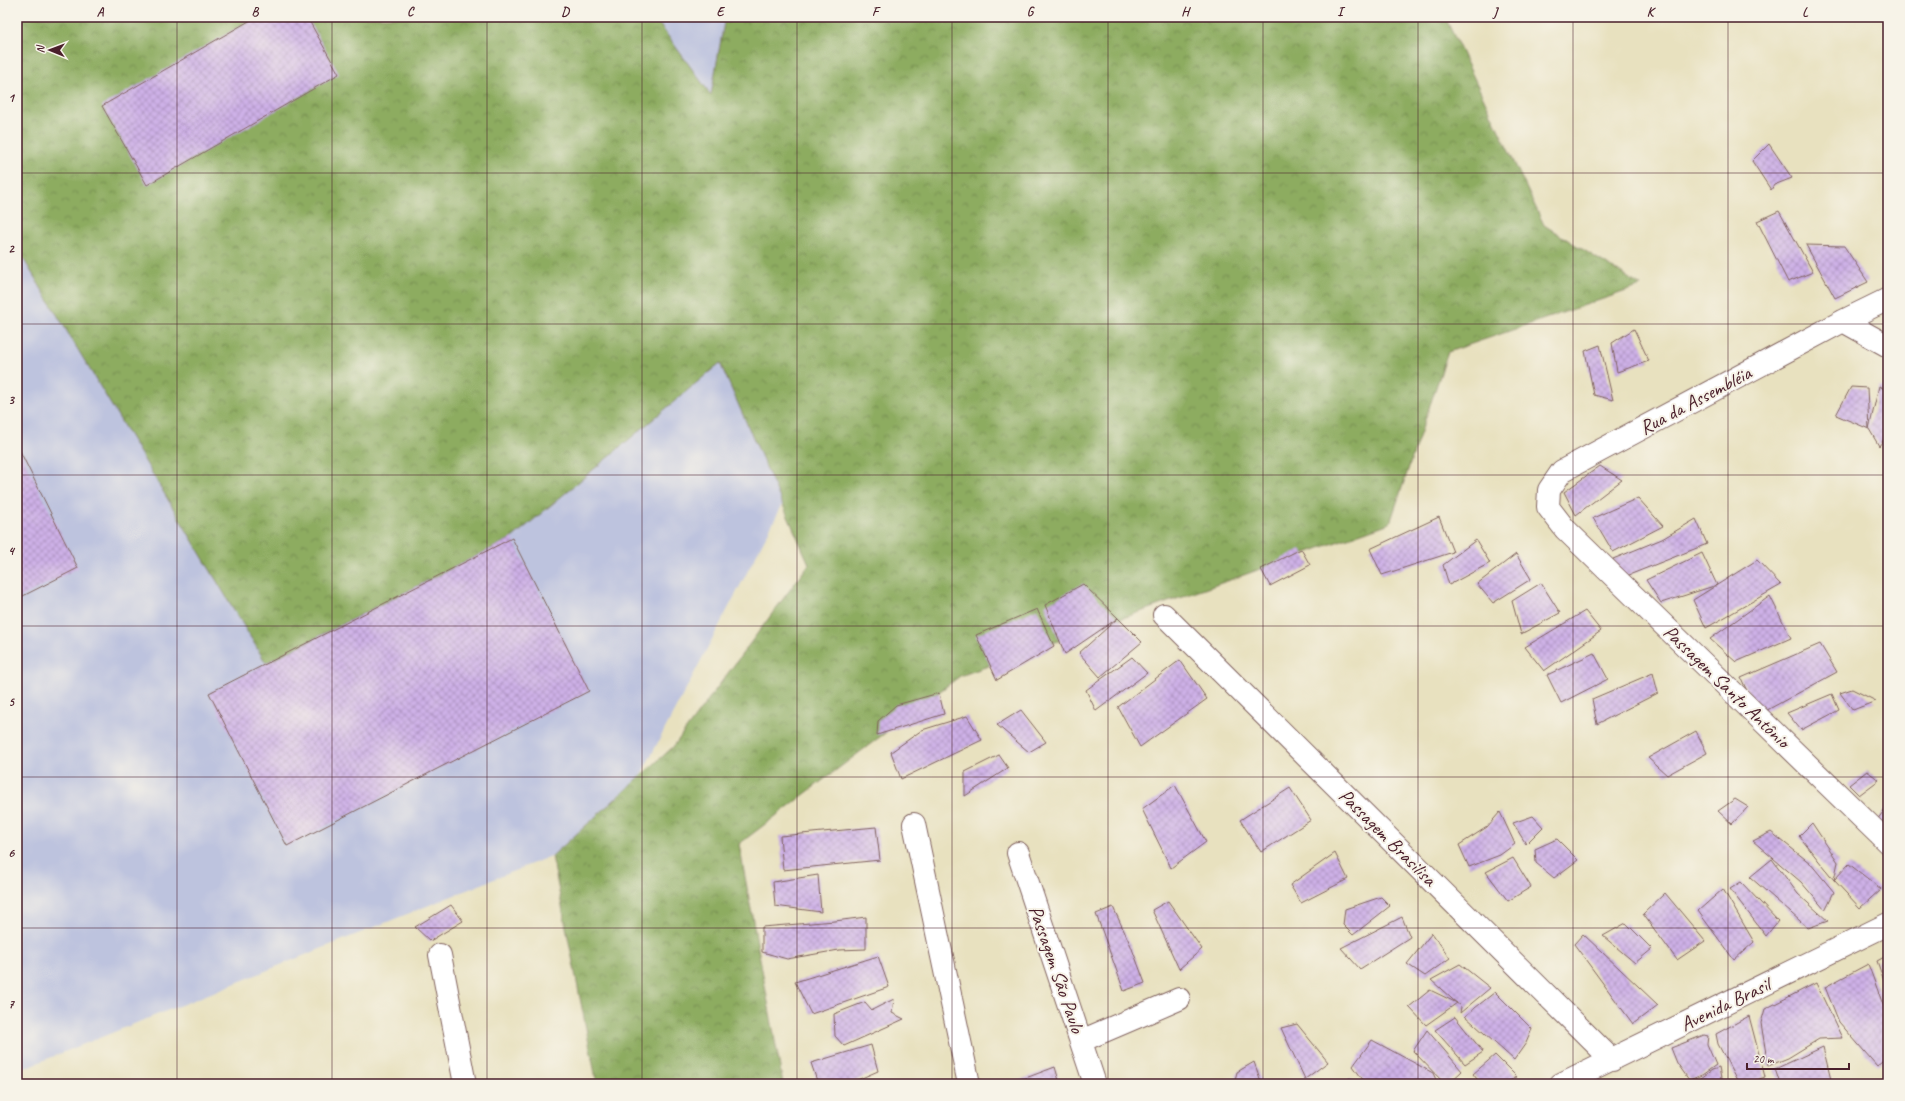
<svg xmlns="http://www.w3.org/2000/svg" width="1905" height="1101" viewBox="0 0 1905 1101" font-family="Caveat,sans-serif">
<style>
.industrial{fill:#bdc3de}
.forest{fill:url(#forest-crowns);stroke:#6c6646}
.building{fill:url(#building-cross-hatch)}
.lines{fill:none;stroke-linecap:round;stroke-linejoin:round}
.street-casing{stroke:#81635f;stroke-width:24}
.street{stroke:#fff;stroke-width:22}
.grid{fill:none;stroke:#4a1f2b;stroke-width:1;stroke-opacity:0.55}
.labels{text-anchor:middle;stroke-width:4;stroke-linejoin:round;paint-order:stroke}
.street-label{font-size:20px;fill:#4a1f2b;stroke:#f7f3e8}
.neatline{fill:none;stroke:#4a1f2b;stroke-width:1.5}
.grid-label{font-size:13px;text-anchor:middle;font-weight:bold;fill:#4a1f2b}
</style>
<defs>
<pattern id="forest-crowns" width="20" height="18" patternUnits="userSpaceOnUse"><rect width="20" height="18" fill="#8dac60"/><path d="M2 6a3 3 0 1 1 6 0M12 15a3 3 0 1 1 6 0" fill="none" stroke="#758b4f"/></pattern>
<pattern id="building-cross-hatch" width="8" height="8" patternUnits="userSpaceOnUse"><rect width="8" height="8" fill="#ceb1e7"/><path d="M0 0l8 8M0 8l8-8" fill="none" stroke="#a98fbb"/></pattern>
</defs>
<rect width="100%" height="100%" fill="#f7f3e8"/>
<filter id="ink" filterUnits="userSpaceOnUse"><feTurbulence type="fractalNoise" baseFrequency=".025" numOctaves="2"/><feDisplacementMap in="SourceGraphic" scale="8" xChannelSelector="R" yChannelSelector="G"/><feConvolveMatrix kernelMatrix="1 2 1 2 8 2 1 2 1" color-interpolation-filters="sRGB"/></filter>
<filter id="wash" filterUnits="userSpaceOnUse"><feTurbulence type="fractalNoise" baseFrequency=".012" numOctaves="4" result="noise"/><feDisplacementMap in="SourceGraphic" scale="16" xChannelSelector="R" yChannelSelector="G"/><feGaussianBlur stdDeviation="0.9" result="paint"/><feColorMatrix in="noise" values="0 0 0 0 0 0 0 0 0 0 0 0 0 0 0 0 0 1.4 0 .05"/><feComposite in="paint" operator="in"/></filter>
<g filter="url(#wash)">
<rect width="100%" height="100%" fill="#e8e1bf"/>
<!-- industrial -->
<path class="industrial" d="M17 17H1038L611 832 17 1071Z"/>
<!-- forest -->
<path class="forest" d="M17 17H654L711 95 725 17H1445L1544 225 1641 286 1448 352 1390 523 960 676 739 844 783 1084H597L552 856 673 747 809 564 720 363 512 538 266 663 17 248Z"/>
<g id="blocks">
<!-- building -->
<path class="building" d="M256 17H307L339 74 147 185 102 106Z
M1769 144 1792 178 1774 185 1771 190 1752 161Z
M1779 211 1813 272 1788 282 1757 221Z
M1806 245 1844 246 1868 282 1835 298Z
M1634 329 1649 361 1617 372 1612 343Z
M1600 345 1613 400 1594 395 1585 351Z
M1879 386 1888 391V434L1879 446 1869 429Z
M1851 387 1867 388 1869 429 1836 415Z
M17 445 78 568 17 599Z
M1600 466 1622 480 1576 515 1564 492Z
M1638 498 1663 526 1613 552 1593 518Z
M1439 517 1453 552 1382 575 1370 549Z
M1696 519 1707 544 1624 577V583L1613 559 1662 539Z
M512 538 589 691 287 846 209 693Z
M1476 540 1490 563 1449 585 1443 565Z
M1301 549 1310 565 1270 586 1261 569Z
M1702 553 1717 585 1661 603 1646 580Z
M1516 554 1531 579 1493 603 1477 584Z
M1757 560 1781 585 1706 628 1693 600Z
M1541 583 1560 613 1521 634 1512 601Z
M1083 584 1118 618 1142 642 1100 677 1079 653 1118 618 1065 654 1045 605Z
M1770 596 1791 638 1736 662 1710 639Z
M1037 609 1054 646 997 680 976 635Z
M1585 611 1601 631 1544 671 1525 647Z
M1820 644 1837 672 1758 715 1741 678Z
M1594 653 1608 679 1561 703 1547 675Z
M1132 657 1147 673 1096 711 1086 690Z
M1180 660 1207 699 1140 747 1118 707Z
M1653 673 1658 693 1597 724 1592 699Z
M1852 689 1876 701 1853 710 1840 693Z
M939 693 944 714 877 735 878 721 896 705Z
M1832 694 1839 710 1801 730 1787 713Z
M1021 710 1046 742 1029 752 997 725Z
M967 716 982 740 901 779 891 752 922 730Z
M1696 731 1707 753 1667 775 1648 758Z
M999 755 1008 768 965 796V772Z
M1867 771 1879 780 1859 795 1849 785Z
M1175 785 1206 842 1171 868 1142 809Z
M1290 788 1311 820 1261 852 1240 820Z
M1735 799 1748 807 1732 824 1718 811Z
M1888 805V842L1872 827Z
M1500 812 1515 844 1500 855 1469 867 1459 845 1487 827Z
M1533 816 1543 827 1526 844 1513 823Z
M1812 823 1838 862 1834 880 1849 864 1881 889 1860 908 1834 880 1799 836Z
M876 827 880 860 783 870 780 836Z
M1771 832 1810 863 1834 892 1825 910 1801 882 1753 841Z
M1557 839 1578 860 1554 878 1536 863 1535 849Z
M1335 853 1348 879 1301 903 1290 885Z
M1513 858 1531 887 1508 901 1486 872Z
M1772 859 1798 894 1828 921 1808 928 1750 877Z
M818 875 821 912 775 906 773 882Z
M1741 882 1778 921 1766 936 1730 889Z
M1723 889 1754 942 1734 960 1698 911Z
M1665 893 1705 941 1677 960 1643 914Z
M1381 897 1390 906 1353 935 1343 925 1345 909Z
M1168 901 1202 949 1179 969 1152 910Z
M451 905 463 921 430 941 415 927Z
M1113 907 1131 946 1145 983 1124 991 1096 914Z
M866 917V949L839 950 787 959 762 952V927L835 921Z
M1402 917 1410 937 1360 969 1341 948Z
M1626 923 1652 949 1635 963 1603 936Z
M1432 933 1450 958 1425 976 1407 964Z
M1583 934 1658 1005 1633 1024 1574 944Z
M1888 955V992L1877 961Z
M878 956 889 987 811 1014 795 982Z
M1460 964 1490 988 1460 1013 1461 1007 1431 980Z
M1868 964 1888 1018V1057L1877 1066 1839 1022 1825 987Z
M1816 983 1842 1038 1819 1039 1788 1058 1768 1066 1761 1023 1765 1009Z
M1430 990 1457 1003 1426 1025 1409 1007Z
M1495 992 1532 1029 1526 1043 1514 1060 1465 1016Z
M894 999 892 1013 904 1019 844 1046 835 1036 834 1014 865 1002 872 1010Z
M1749 1016 1765 1077 1745 1084H1739L1718 1044 1716 1034Z
M1455 1017 1483 1052 1465 1064 1435 1030Z
M1297 1024 1328 1062 1305 1079 1281 1028Z
M1427 1030 1462 1071 1448 1084H1445L1413 1051Z
M1704 1035 1708 1036 1707 1044 1716 1065 1702 1075 1689 1080 1677 1063 1671 1048Z
M1372 1040 1433 1073 1438 1084H1366L1353 1066Z
M871 1045 878 1071 848 1084H818L811 1063Z
M1823 1047 1832 1084H1780L1775 1069Z
M1495 1055 1517 1077 1504 1084H1481L1473 1074Z
M1254 1062 1262 1084H1234L1237 1072Z
M1055 1067 1060 1084H1015V1082Z
M1719 1068 1722 1084H1693L1712 1070Z
M1350 1078 1355 1084H1341Z"/>
</g>
</g>
<g filter="url(#ink)">
<use href="#blocks" fill-opacity="0" stroke="#81635f" stroke-width="1"/>
<g class="lines">
<!-- street casing -->
<g class="street-casing">
<path id="street" d="M1888 299 1843 321 1562 471 1549 490 1548 507 1565 529 1888 843
M1843 321 1888 346
M1164 615 1612 1060
M914 824 969 1084
M1018 853 1095 1084
M440 955 465 1084
M1081 1041 1179 999
M1561 1084 1888 924"/>
</g>
<!-- street -->
<use href="#street" class="street"/>
</g>
</g>
<!-- grid -->
<path class="grid" d="M177 17V1084M332 17V1084M487 17V1084M642 17V1084M797 17V1084M952 17V1084M1108 17V1084M1263 17V1084M1418 17V1084M1573 17V1084M1728 17V1084M17 173H1888M17 324H1888M17 475H1888M17 626H1888M17 777H1888M17 928H1888"/>
<g class="labels">
<!-- street labels -->
<g class="street-label">
<text transform="translate(1695 400) rotate(-28)" y="7">Rua da Assembléia</text>
<text transform="translate(1727 686) rotate(44)" y="7">Passagem Santo Antônio</text>
<text transform="translate(1388 837) rotate(45)" y="7">Passagem Brasilisa</text>
<text transform="translate(1057 969) rotate(71)" y="7">Passagem São Paulo</text>
<text transform="translate(1725 1004) rotate(-26)" y="7">Avenida Brasil</text>
</g>
</g>
<!-- margin -->
<rect width="1905" height="1101" fill="none" stroke="#f7f3e8" stroke-width="44"/>
<!-- north arrow -->
<g transform="translate(50 50) rotate(271)" stroke="#f7f3e8" stroke-width="3" paint-order="stroke">
<path d="M0-3L7 15L0 10L-7 15Z" fill="#4a1f2b"/>
<text y="-6" font-size="11" font-weight="bold" text-anchor="middle" fill="#4a1f2b">N</text>
</g>
<!-- scale -->
<path d="M1747 1063v6h102v-6" fill="none" stroke="#4a1f2b" stroke-width="2"/>
<text x="1753" y="1063" font-size="12" fill="#4a1f2b" stroke="#f7f3e8" stroke-width="3" paint-order="stroke">20 m</text>
<rect x="22" y="22" width="1861" height="1057" class="neatline"/>
<g class="grid-label">
<text x="100" y="16">A</text>
<text x="255" y="16">B</text>
<text x="410" y="16">C</text>
<text x="565" y="16">D</text>
<text x="720" y="16">E</text>
<text x="875" y="16">F</text>
<text x="1030" y="16">G</text>
<text x="1185" y="16">H</text>
<text x="1340" y="16">I</text>
<text x="1495" y="16">J</text>
<text x="1650" y="16">K</text>
<text x="1805" y="16">L</text>
<text x="11" y="102">1</text>
<text x="11" y="253">2</text>
<text x="11" y="404">3</text>
<text x="11" y="555">4</text>
<text x="11" y="706">5</text>
<text x="11" y="857">6</text>
<text x="11" y="1008">7</text>
</g>
</svg>
